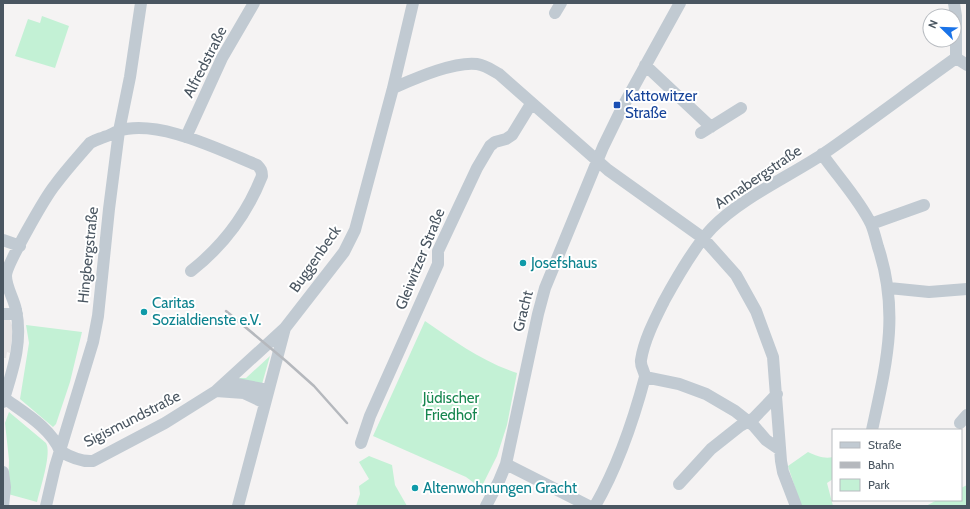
<svg xmlns="http://www.w3.org/2000/svg" width="970" height="509" viewBox="0 0 970 509" font-family="Cabin,sans-serif">
<style>
.education{fill:#e6e4e5}
.green{fill:#c3f1d5}
.lines{fill:none;stroke-linecap:round;stroke-linejoin:round}
.minor{stroke:#c1cad2;stroke-width:12}
.rail{stroke:#b5b8bd;stroke-width:2.5}
.transit-dot{fill:#1a4fb4;stroke:#fff;stroke-width:1.5}
.culture-dot{fill:#0f9aa8;stroke:#fff;stroke-width:1.5}
.labels{text-anchor:middle;stroke-width:4;stroke-linejoin:round;paint-order:stroke}
.street-label{font-size:15px;fill:#4a5661;stroke:#fff}
.transit-label{font-size:15px;fill:#164399;stroke:#fff;text-anchor:start}
.culture-label{font-size:15px;fill:#0d838f;stroke:#fff;text-anchor:start}
.park-label{font-size:15px;fill:#17864f;stroke:#fff}
</style>
<rect width="100%" height="100%" fill="#f5f3f3"/>
<!-- education -->
<path class="education" d="M3 319 10 320 13 328 10 353 7 352 6 358H4L3 367Z"/>
<!-- green -->
<path class="green" d="M42 16 69 26 55 68 15 56 28 19 40 23Z
M425 321C454 341 483 362 517 373L507 425 497 456 481 488 466 477 373 436Z
M26 325 82 332 70 382 56 424 53 427 20 399 29 343Z
M270 356 262 384 240 380 239 378H246Z
M9 412 46 443C52 453 40 489 37 502L8 494 9 460 5 423Z
M808 452C817 456 824 459 833 457V479L827 483 833 506H801L788 466Z
M369 456 392 465 395 485 407 506H356L360 494 359 486 369 479 359 462Z
M967 485V506H926L937 500H961V488Z"/>
<g class="lines">
<!-- minor -->
<path class="minor" d="M954 3 956 16V58
M555 13 561 3
M956 58 967 65
M645 65 711 127
M393 88C414 79 454 61 477 64 485 65 492 70 499 74L608 170 703 238 736 275 756 311 773 357 781 461 783 472 796 506
M701 133 741 108
M186 137 222 58 254 3
M822 154C838 177 859 199 871 224 874 231 876 240 878 247 900 313 886 365 872 430
M871 224 924 205
M3 240 20 246
M889 288 929 292 967 289
M3 314H17
M645 377 679 384 706 394 735 411 754 426 766 440 779 449
M226 382 268 390
M216 391 244 393 265 403
M4 398C23 412 51 428 60 451
M3 402C12 372 23 343 16 310 14 299 6 287 6 276 6 265 46 196 55 185 66 170 78 157 90 143 95 140 99 139 104 137 109 136 113 133 118 131 157 118 220 150 257 165 261 169 262 171 262 176 247 214 223 246 191 271
M960 423 967 415
M361 443 370 416 438 264V251L477 168 490 146 495 142 506 139 512 135 531 104
M60 451C70 457 81 462 93 461L165 423 216 391 285 328
M506 464 589 506
M3 472 5 487 3 506
M679 484 711 449 740 426 754 418 777 394
M46 506 55 467 93 342 98 316 109 209 119 131 130 77 141 3
M238 506 285 328 344 252 355 230 393 88 413 3
M486 506 499 481 506 464 538 314 545 288 603 147 622 108 680 3
M595 506C618 466 633 422 645 377 645 371 640 367 641 360 644 340 655 319 664 301 676 279 695 246 712 228 741 198 788 177 823 154 868 123 911 90 956 58"/>
<!-- rail -->
<path class="rail" d="M226 311 286 361 314 386 347 423"/>
</g>
<!-- markers -->
<rect class="transit-dot" x="613" y="101" width="8" height="8" rx="2"/>
<g class="culture-dot">
<circle cx="523" cy="263" r="4"/>
<circle cx="144" cy="312" r="4"/>
<circle cx="415" cy="488" r="4"/>
</g>
<g class="labels">
<!-- street labels -->
<g class="street-label">
<text transform="translate(205 62) rotate(-63)" y="5">Alfredstraße</text>
<text transform="translate(758 177) rotate(-34)" y="5">Annabergstraße</text>
<text transform="translate(88 255) rotate(-84)" y="5">Hingbergstraße</text>
<text transform="translate(315 259) rotate(-55)" y="5">Buggenbeck</text>
<text transform="translate(420 259) rotate(-68)" y="5">Gleiwitzer Straße</text>
<text transform="translate(523 311) rotate(-76)" y="5">Gracht</text>
<text transform="translate(132 419) rotate(-27)" y="5">Sigismundstraße</text>
</g>
<!-- transit labels -->
<g class="transit-label">
<text x="625" y="101">Kattowitzer<tspan x="625" dy="17">Straße</tspan></text>
</g>
<!-- culture labels -->
<g class="culture-label">
<text x="531" y="268">Josefshaus</text>
<text x="152" y="308">Caritas<tspan x="152" dy="17">Sozialdienste e.V.</tspan></text>
<text x="423" y="493">Altenwohnungen Gracht</text>
</g>
<!-- park labels -->
<g class="park-label">
<text x="451" y="403">Jüdischer<tspan x="451" dy="17">Friedhof</tspan></text>
</g>
</g>
<!-- border -->
<rect width="970" height="509" fill="none" stroke="#4a5661" stroke-width="8"/>
<!-- legend -->
<rect x="832" y="429" width="130" height="72" fill="#ffffff" stroke="#b7bbc0"/>
<rect x="840" y="442" width="20" height="6" fill="#c1cad2" stroke="#b7bbc0"/>
<text x="868" y="449" font-size="12" fill="#4a5661">Straße</text>
<rect x="840" y="462" width="20" height="6" fill="#b5b8bd" stroke="#b7bbc0"/>
<text x="868" y="469" font-size="12" fill="#4a5661">Bahn</text>
<rect x="840" y="479" width="20" height="12" fill="#c3f1d5" stroke="#b7bbc0"/>
<text x="868" y="489" font-size="12" fill="#4a5661">Park</text>
<!-- north arrow -->
<g transform="translate(942 28) rotate(293)"><circle r="19" fill="#ffffff" stroke="#b7bbc0"/>
<path d="M0-3L7 15L0 10L-7 15Z" fill="#1a73e8"/>
<text y="-6" font-size="11" font-weight="bold" text-anchor="middle" fill="#4a5661">N</text>
</g>
</svg>
